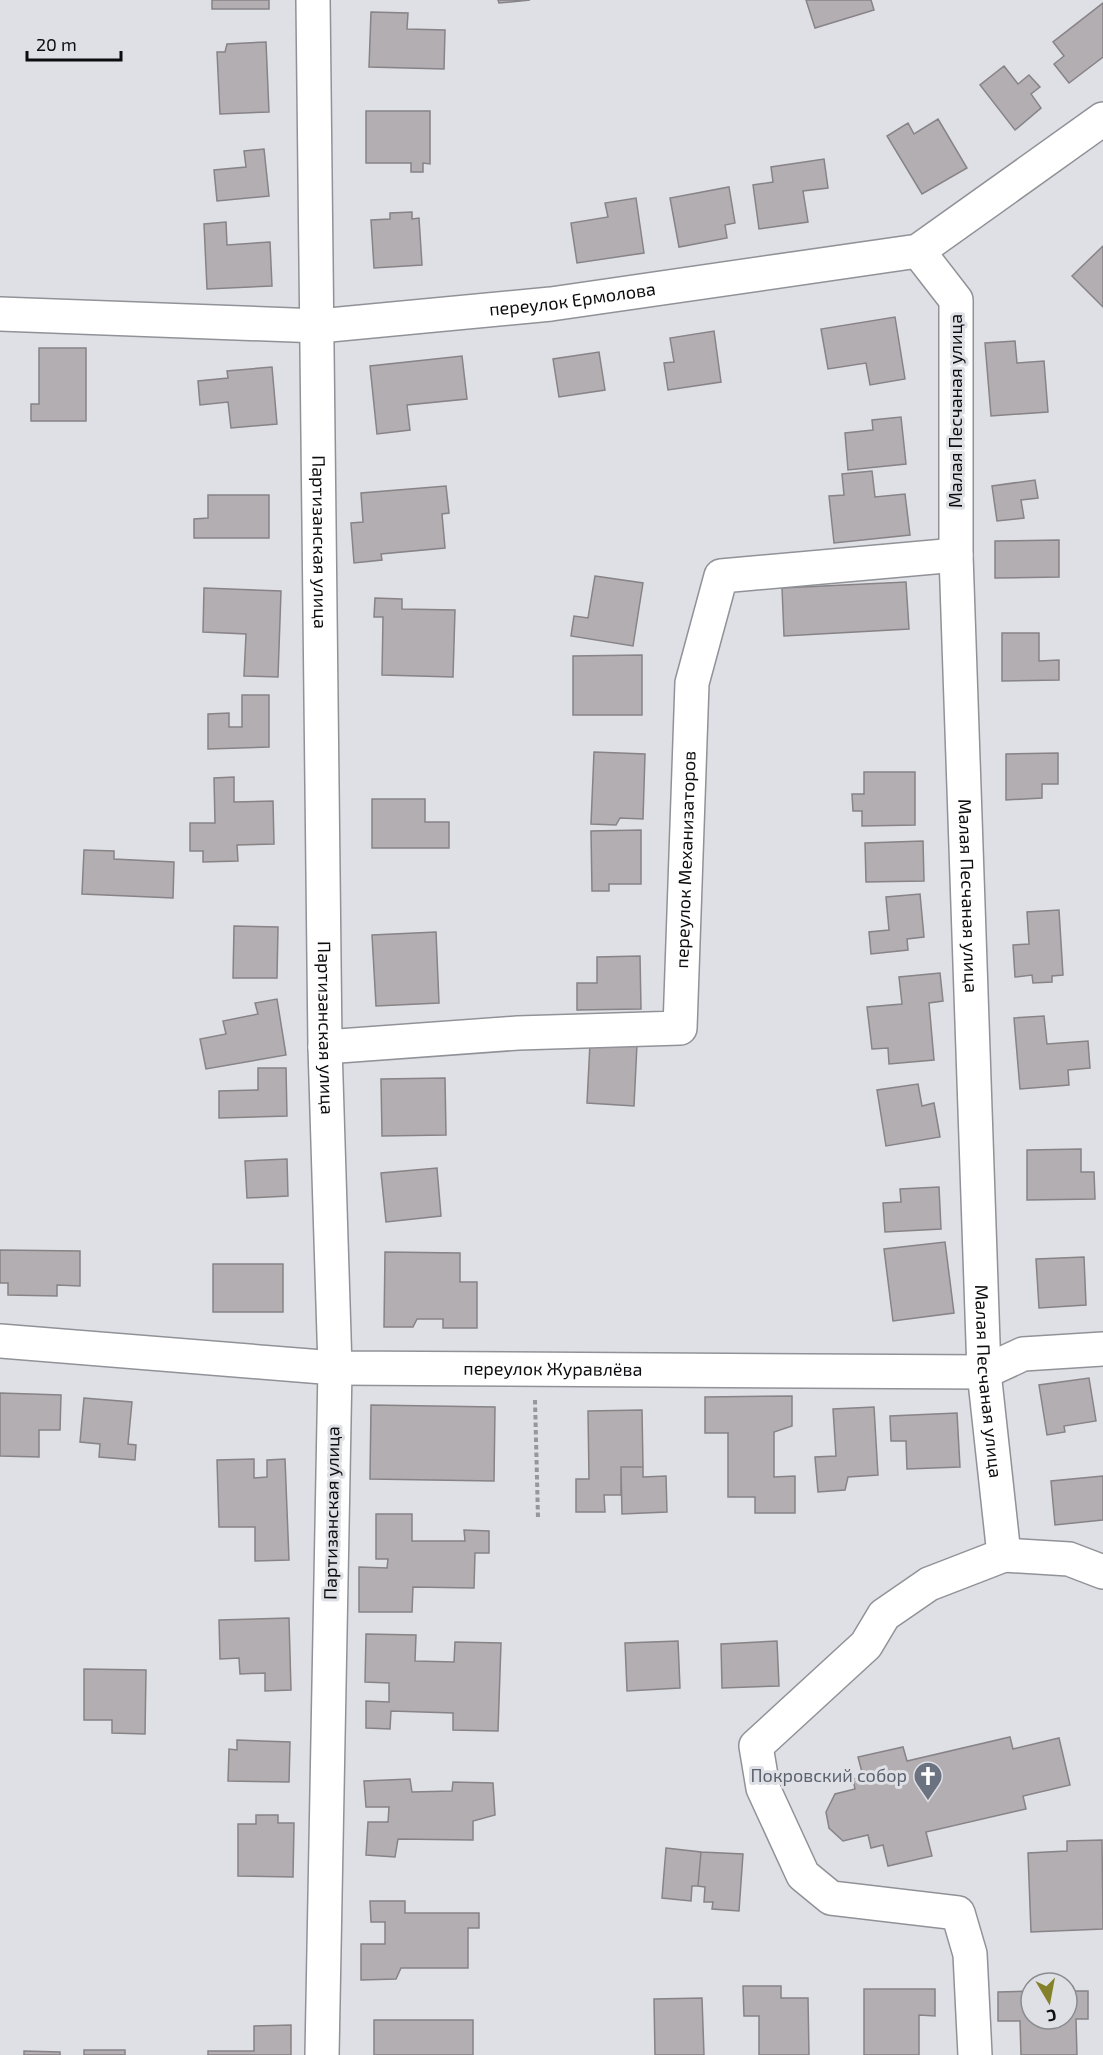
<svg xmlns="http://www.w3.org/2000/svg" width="1103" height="2055" viewBox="0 0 1103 2055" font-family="'Exo 2',sans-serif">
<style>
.building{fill:#b3aeb1;stroke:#878386;stroke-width:1.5}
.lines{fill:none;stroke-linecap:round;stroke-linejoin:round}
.minor-casing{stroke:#909297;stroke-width:36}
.path{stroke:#96979b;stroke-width:4;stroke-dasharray:4.5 3;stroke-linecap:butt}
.minor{stroke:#fff;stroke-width:33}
.labels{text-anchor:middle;stroke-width:6;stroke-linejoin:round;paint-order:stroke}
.street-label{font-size:18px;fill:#0d0d0f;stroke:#dee0e5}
.worship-label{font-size:18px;fill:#5b616d;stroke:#dee0e5;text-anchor:end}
</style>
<rect width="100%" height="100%" fill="#dee0e5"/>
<!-- building -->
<path class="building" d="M212 0H269V9H212Z
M498 0H530L499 3Z
M806 0H871L874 10 815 28Z
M1103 3V57L1069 83 1054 64 1064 56 1053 42Z
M371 12 408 13 407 29 445 30 444 69 369 67Z
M266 42 269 112 220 114 217 52H225L227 44Z
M1004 66 1018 84 1029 75 1040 87 1031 94 1041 108 1015 130 980 85Z
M366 111H430V164L423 163V172H411V163H366Z
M938 119 967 168 922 194 887 136 908 123 914 134Z
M264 149 269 196 217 201 214 170 246 167 244 151Z
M824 159 828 188 803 191 808 222 759 229 753 185 773 182 771 167Z
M729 187 735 223 725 225 727 238 679 247 670 198Z
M636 198 644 253 577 263 571 223 608 217 605 203Z
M412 212V219L419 218 422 265 374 268 371 220 390 219V213Z
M226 222 227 245 270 242 272 286 207 289 204 224Z
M1103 246V307L1072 276Z
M895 317 905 379 870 385 866 363 828 369 821 329Z
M714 331 721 382 668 390 664 363 674 362 670 338Z
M1015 341 1017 363 1044 361 1048 412 991 416 985 343Z
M39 348H86V421H31V404H39Z
M599 352 605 390 559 397 553 359Z
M462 356 467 399 407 405 410 430 377 434 370 366Z
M272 367 277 424 231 428 228 402 200 405 198 381 228 378 227 371Z
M901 417 906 464 848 470 845 433 873 430 872 420Z
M872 471 875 497 905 494 910 535 834 543 829 496 844 495 842 474Z
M1035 480 1038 498 1021 500 1024 518 997 521 992 486Z
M446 486 449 513 442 514 445 548 381 554 382 560 354 563 351 523 363 522 361 493Z
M208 495H269V538H194V519L208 518Z
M1059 540V577L995 578V541Z
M595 576 643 583 633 646 571 636 574 616 588 618Z
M906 582 909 629 784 636 782 588Z
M204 588 281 591 278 677 244 676 246 634 203 632Z
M375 598 402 599V609L455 610 453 677 382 675 383 617H374Z
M1002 633H1039V661L1059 660V680L1002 681Z
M642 655V715H573V656Z
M242 695H269V747L208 749V714L229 713V727H242Z
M594 752 645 754 643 819 620 818 616 825 591 824Z
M1058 753V784H1042V798L1006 800V754Z
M864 772H915V825L862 826V811H853L852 794H864Z
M234 777V802L273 801 274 844 237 845 238 861 203 862V851H190V823H215L214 778Z
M372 799H425V822H449V848H372Z
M641 830V884H609V891H592L591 831Z
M923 841 924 881 866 882 865 843Z
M84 850 114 851V859L174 862 173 898 82 894Z
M920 894 924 937 907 939 908 950 871 954 869 932 889 930 886 897Z
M1059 910 1063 975 1052 976V982L1033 983 1032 975 1015 977 1013 945 1029 944 1027 912Z
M234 926 278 927 277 978H233Z
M436 932 439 1003 376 1006 372 935Z
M640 956 641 1009 577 1010V983H597V957Z
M940 973 943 1001 929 1003 934 1060 889 1064 888 1048 872 1049 867 1007 902 1004 899 977Z
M277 999 286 1055 206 1069 200 1039 226 1034 223 1021 258 1014 255 1003Z
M1044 1016 1047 1044 1088 1041 1090 1068 1068 1070 1069 1085 1020 1089 1014 1018Z
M590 1043 637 1044 634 1106 587 1103Z
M258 1068H286L287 1116 219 1118V1091L258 1090Z
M445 1078 446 1135 382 1136 381 1079Z
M918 1084 922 1106 934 1103 940 1137 886 1146 877 1090Z
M1081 1149V1172H1094L1095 1199 1027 1200V1150Z
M287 1159 288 1196 247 1198 245 1161Z
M437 1168 441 1216 386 1222 381 1173Z
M939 1187 941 1229 885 1232 883 1203 901 1202 900 1189Z
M945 1242 954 1313 893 1321 884 1249Z
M0 1250 80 1251V1286L57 1285V1296L8 1295V1283H0Z
M385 1252 460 1253V1282H477V1328H443V1319H417L413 1327H384Z
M1084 1257 1086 1305 1039 1308 1036 1259Z
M213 1264H283V1312H213Z
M1089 1378 1096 1421 1064 1426 1065 1432 1047 1435 1039 1385Z
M0 1393 61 1395 60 1430H39V1457L0 1456Z
M792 1396V1426L774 1432V1477L795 1476V1513H755V1497H728V1433H705V1397Z
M84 1398 132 1402 128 1444 136 1445 135 1460 99 1457 100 1444 80 1442Z
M371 1405 495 1407 494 1481 370 1479Z
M874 1407 878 1475 848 1477 845 1490 818 1492 815 1457 836 1456 833 1409Z
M642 1410 643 1467H621V1495H604L605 1512H576V1479H589L588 1411Z
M957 1413 960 1467 907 1469 906 1441H891L890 1416Z
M254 1459V1478L267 1477V1460L285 1459 289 1560 255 1561V1527H219L217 1460Z
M621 1467H643V1477L666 1476 667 1512 622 1514Z
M1103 1476V1520L1055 1525 1051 1481Z
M376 1514H412V1541H465L464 1530 489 1531V1553H475L474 1588 413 1587 412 1612H359V1567L387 1568 388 1559H376Z
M289 1618 291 1690 265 1691V1673L240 1674 239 1658 220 1659 219 1620Z
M366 1634 416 1635 415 1661 454 1662 455 1642 501 1643 498 1731 453 1730V1713L391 1711 390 1729 366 1728V1701L389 1702V1683L365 1682Z
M678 1641 680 1688 627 1691 625 1643Z
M777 1641 779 1686 722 1688 721 1644Z
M84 1669 146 1670 145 1734 112 1733V1720H84Z
M1010 1737 1013 1749 1059 1738 1070 1785 1023 1796 1026 1809 926 1832 932 1856 888 1866 883 1845 871 1848 868 1835 843 1841 829 1828 826 1812 835 1794 855 1789 853 1779 863 1776 858 1757 903 1747 907 1761Z
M237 1740 290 1742 289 1782 228 1781 229 1749 237 1750Z
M410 1779 412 1792 452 1791 453 1782 493 1783 495 1815 473 1821V1840L398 1839 395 1857 366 1855 368 1822H388L389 1807H366L364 1781Z
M256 1815H278V1823H294L293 1877 238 1876V1824H256Z
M1102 1840 1103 1929 1031 1932 1028 1853 1067 1851V1841Z
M666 1848 701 1852 698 1886H692L691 1901 662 1898Z
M701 1852 743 1854 739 1911 712 1909 713 1902H704L705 1887 698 1886Z
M370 1901H405V1913H479V1928H468V1968H401L396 1979 361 1980V1944H385V1922H371Z
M743 1986H781V1998H808L809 2055H759V2016H744Z
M864 1989H935V2016L919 2015V2055H864Z
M1031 1991V2019H1067V1991H1088V2019H1076L1077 2055H1021L1020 2021H998V1992Z
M702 1998 704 2055H655L654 1999Z
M374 2020H473V2055H374Z
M291 2025V2055H208V2051H254V2026Z
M84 2050H125V2055H84Z
M24 2051 60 2052V2055H24Z"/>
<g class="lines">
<!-- minor casing -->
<g class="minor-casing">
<g id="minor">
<path id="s1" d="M313 0 325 1047 335 1368 322 2055"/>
<path id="s2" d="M918 251 956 300V555L984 1372 1004 1555 929 1584 884 1615 866 1645 756 1746 763 1788 803 1875 831 1898 958 1913 970 1954 975 2055"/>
<path id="s3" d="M0 314 319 326 551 304 918 251 1103 119"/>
<path id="s4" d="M325 1047 518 1033 680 1028 692 683 721 576 956 555"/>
<path id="s5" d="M0 1341 335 1368 984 1372 1023 1354 1103 1349"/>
<path d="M1004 1555 1069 1559 1103 1572"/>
</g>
</g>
<!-- path -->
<path class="path" d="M535 1400 538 1518"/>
<!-- minor -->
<use href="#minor" class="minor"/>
</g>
<!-- icons -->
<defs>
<g id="church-pin" transform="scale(1.5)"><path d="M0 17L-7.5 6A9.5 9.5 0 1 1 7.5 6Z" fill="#6b7280" stroke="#dee0e5"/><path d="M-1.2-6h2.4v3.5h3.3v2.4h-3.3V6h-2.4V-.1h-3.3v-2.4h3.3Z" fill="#fff"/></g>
</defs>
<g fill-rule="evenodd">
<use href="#church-pin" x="928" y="1776"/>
</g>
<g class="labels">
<!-- street labels -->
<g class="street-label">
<text dy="6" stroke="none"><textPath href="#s3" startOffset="574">переулок Ермолова</textPath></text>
<text transform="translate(956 411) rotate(-90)" y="6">Малая Песчаная улица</text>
<text dy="6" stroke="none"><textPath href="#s1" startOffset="542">Партизанская улица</textPath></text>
<text dy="6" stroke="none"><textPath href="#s4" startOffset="524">переулок Механизаторов</textPath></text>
<text dy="6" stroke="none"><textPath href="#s2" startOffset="658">Малая Песчаная улица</textPath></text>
<text dy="6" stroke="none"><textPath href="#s1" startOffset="1028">Партизанская улица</textPath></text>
<text dy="6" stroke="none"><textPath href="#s5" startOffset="554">переулок Журавлёва</textPath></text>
<text dy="6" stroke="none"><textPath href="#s2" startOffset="1144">Малая Песчаная улица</textPath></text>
<text transform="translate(332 1513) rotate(-89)" y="6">Партизанская улица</text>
</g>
<!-- worship labels -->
<g class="worship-label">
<text x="907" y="1782">Покровский собор</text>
</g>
</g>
<!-- north arrow -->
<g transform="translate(1049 2001) rotate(170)"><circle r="28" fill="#dee0e5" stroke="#8a8c8f" stroke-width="1.5"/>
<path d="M0-4.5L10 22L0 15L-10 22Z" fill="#84812a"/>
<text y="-9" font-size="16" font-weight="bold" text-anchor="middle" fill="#0d0d0f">С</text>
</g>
<!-- scale -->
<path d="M27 51v9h94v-9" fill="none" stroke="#0d0d0f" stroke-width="3"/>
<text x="36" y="51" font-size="18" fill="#0d0d0f" stroke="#dee0e5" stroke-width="4.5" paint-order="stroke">20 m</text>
</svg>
